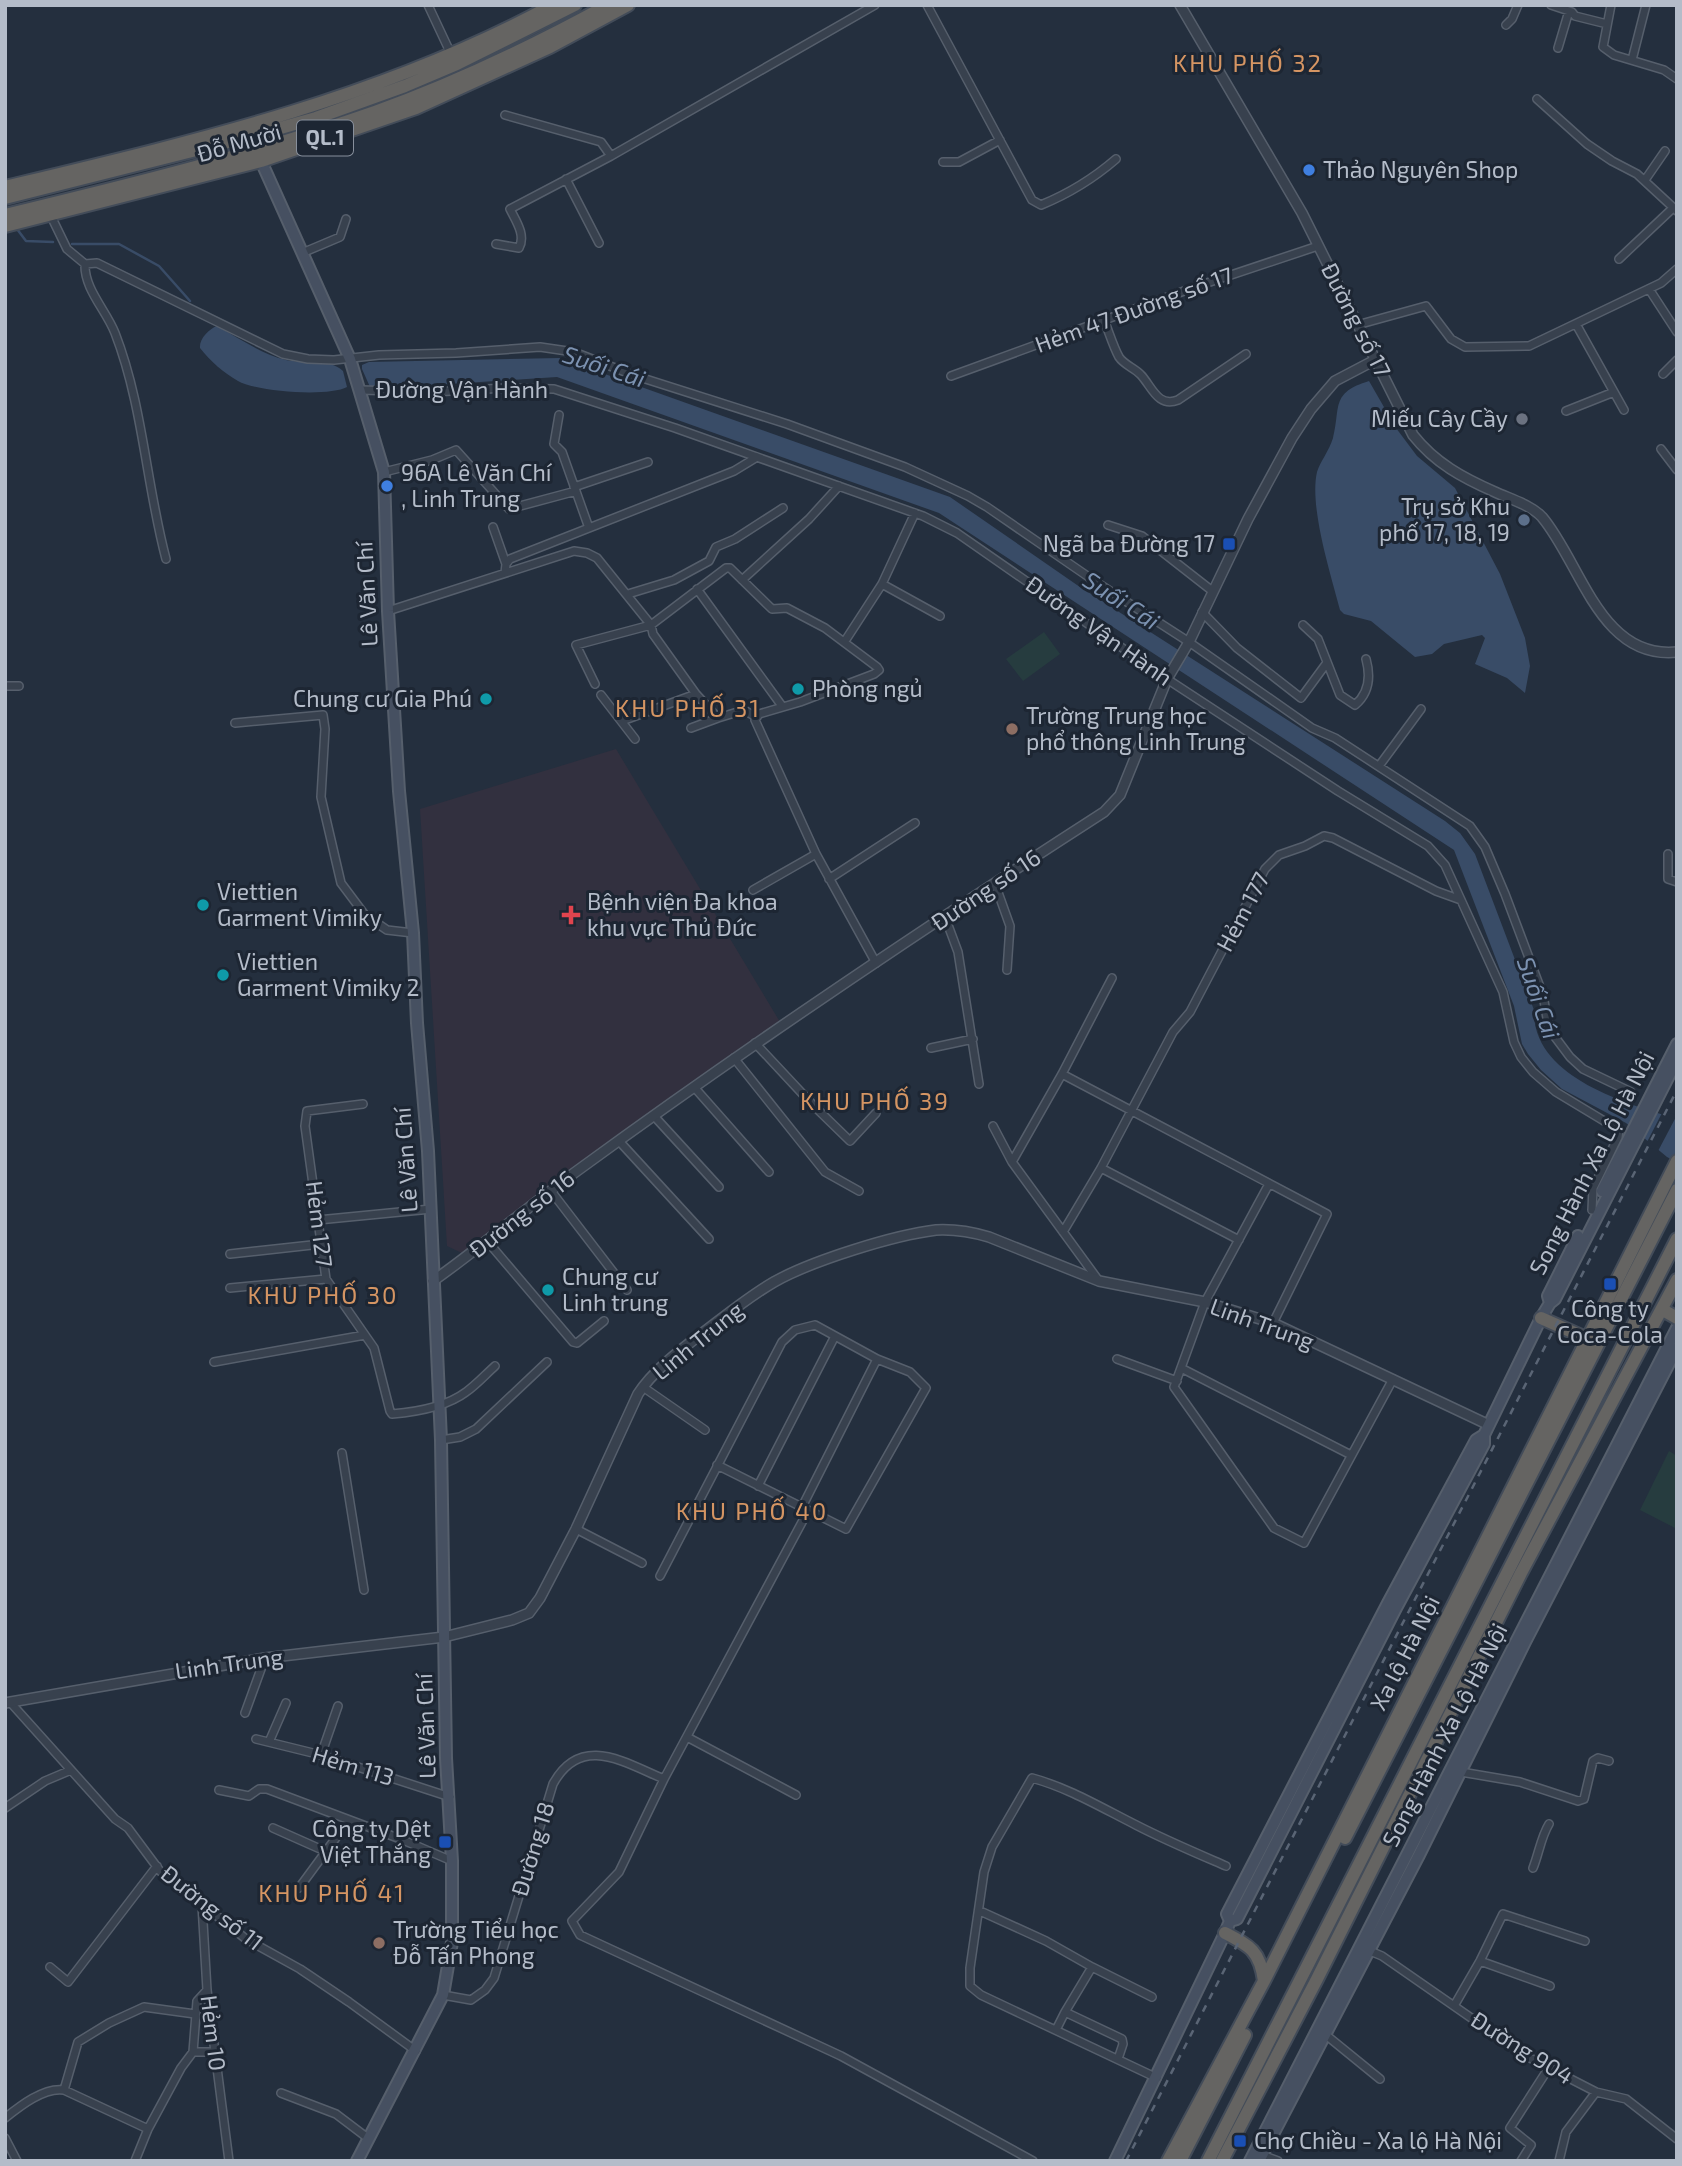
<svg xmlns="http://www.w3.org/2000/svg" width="1682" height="2166" viewBox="0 0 1682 2166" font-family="'Exo 2',sans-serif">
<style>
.medical{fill:#32303f}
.green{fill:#263c3f}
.water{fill:#394c67}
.pier{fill:#242f3e}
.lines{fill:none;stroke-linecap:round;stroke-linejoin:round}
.stream{stroke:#394c67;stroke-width:2.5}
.minor-casing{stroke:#565f6c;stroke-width:10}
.tertiary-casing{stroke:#565f6c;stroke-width:12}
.secondary-casing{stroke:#565f6c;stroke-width:14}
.trunk-casing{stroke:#434c59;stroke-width:16}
.minor{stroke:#38414e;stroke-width:7}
.tertiary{stroke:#38414e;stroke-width:9}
.secondary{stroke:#465061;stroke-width:10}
.trunk{stroke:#656462;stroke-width:12}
.rail{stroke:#5a6575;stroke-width:2.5;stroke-dasharray:7 7;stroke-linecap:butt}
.shop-dot{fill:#3f7fe0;stroke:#1d2633;stroke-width:2.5}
.worship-dot{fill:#6b7280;stroke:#1d2633;stroke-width:2.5}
.service-dot{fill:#5c6f8a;stroke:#1d2633;stroke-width:2.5}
.transit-dot{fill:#1a4fb4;stroke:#1d2633;stroke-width:2.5}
.culture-dot{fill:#0f9aa8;stroke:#1d2633;stroke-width:2.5}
.education-dot{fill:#8d6e63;stroke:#1d2633;stroke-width:2.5}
.health-dot{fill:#e0444e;stroke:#1d2633;stroke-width:2.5}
.labels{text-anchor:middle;stroke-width:6;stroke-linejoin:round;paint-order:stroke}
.shield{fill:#1d2633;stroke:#878f9c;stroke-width:2}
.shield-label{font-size:21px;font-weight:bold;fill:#b4bcc9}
.street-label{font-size:23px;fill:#b4bcc9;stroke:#1d2633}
.poi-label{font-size:23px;fill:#b4bcc9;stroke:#1d2633;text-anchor:start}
.neighbourhood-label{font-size:24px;letter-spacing:2px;fill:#d59563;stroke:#1d2633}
.water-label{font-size:24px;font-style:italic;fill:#7c92b1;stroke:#1d2633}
</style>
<rect width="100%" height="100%" fill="#242f3e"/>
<!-- medical -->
<path class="medical" d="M616 749 780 1022 464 1254 447 1246 420 809Z"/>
<!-- green -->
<path class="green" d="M1044 632 1060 654 1023 681 1006 659Z
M1669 1451 1677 1456V1529L1640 1510Z"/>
<!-- water -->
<path class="water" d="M217 326C239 338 261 354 286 360 303 364 330 358 343 371L347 387C329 397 257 392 238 381 224 373 210 361 200 348 199 339 209 329 217 326Z
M560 358 950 497 1077 585 1445 821 1460 833 1475 854 1534 1010C1532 1077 1625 1103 1677 1119V1162L1667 1157 1626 1123 1562 1089 1541 1070 1528 1054 1522 1044 1514 1006 1454 850 939 513 557 377 376 389 370 387 362 369V365L369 362Z
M1369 381 1396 428 1417 456 1455 488 1500 574 1525 638 1530 666 1525 693 1507 678 1475 664 1485 638 1482 635 1444 644 1432 654 1415 657 1371 621 1344 614 1340 610C1331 575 1309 507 1317 472 1320 462 1329 451 1333 438 1341 407 1330 393 1369 381Z"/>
<!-- pier -->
<path class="pier" d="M1663 1111 1677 1115 1657 1153 1646 1144Z"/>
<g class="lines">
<!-- stream -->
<path class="stream" d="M17 229 26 241 53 242
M72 244H119L159 266 190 301"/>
<!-- minor casing -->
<g class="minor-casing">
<path id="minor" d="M428 5 451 54
M927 5 1032 200 1041 205C1068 194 1094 178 1116 159
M1551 5 1572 12 1575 16 1607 24
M1611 5 1603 47 1614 55 1664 70 1677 79
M1506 25 1512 19 1518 5
M1558 48 1569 11
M1632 60 1646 5
M1537 99 1587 144 1612 161 1637 174 1677 211
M505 115 601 142 611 156
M943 162H959L1000 140
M566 179 599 243
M1645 180 1665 151
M50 214 67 249 85 264 97 263 283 354 308 359 334 360 379 355 456 353 540 347 574 352 633 375 787 424 905 467 968 496 987 507 1096 582 1189 642 1312 728 1335 738 1470 826 1485 847 1505 894 1543 995 1548 1024 1552 1033 1570 1057 1583 1069 1631 1092
M496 244 519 248C526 235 516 221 510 209L611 156 875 5
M302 253 340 237 346 219
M1619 259 1673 208
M85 264C84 289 106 310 115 333 143 405 146 484 166 559
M1649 289 1677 332
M1104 320C1109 332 1113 346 1119 357 1124 365 1135 368 1141 375 1152 387 1158 408 1178 400L1246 354
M1576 324 1624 410
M1357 325 1426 306 1451 339 1465 347 1529 346 1661 283 1677 269
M1663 374 1677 360
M951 376 1195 287 1318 246
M361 390 433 392 505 388 554 389 675 428 923 516 957 533 1167 679 1338 791 1428 846 1445 865 1503 992 1514 1042 1521 1057 1533 1072 1556 1092 1619 1130 1618 1137 1593 1188 1592 1210
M1566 411 1614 392
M559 415 554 444 562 452 589 528
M1661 449 1677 470
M384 472 432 460 456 450 509 509 576 491
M574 487 648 462
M1108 525 1142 536 1211 590
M493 527 506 564
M505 573 506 564 510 559 734 471 757 457
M742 580 809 519 839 486
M882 584 940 616
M697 589 782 706
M628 594 674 580 709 561 716 547 735 539 783 508
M388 611 574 551 587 553 597 558 651 625 653 634 696 694 718 718 744 710 756 717
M1202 612 1237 648 1301 698 1326 664
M1303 625 1318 639 1340 695 1355 705C1369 693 1371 677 1366 659
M845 641 882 584 915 513
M595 684 576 645 651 625 726 568H730L772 609 787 608 825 628 877 667 879 670 874 674 800 702 759 714 755 720 816 854 876 963
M5 686H19
M601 695 635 739
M622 721 696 694
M235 723 323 715 325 729 321 797 341 883 365 915 387 930 413 933
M691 728 718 718
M1379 766 1421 709
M1668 854V879L1677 882
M829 879 915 823
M995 884 1010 926 1007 970
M753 890 816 854
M945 917 958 952 979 1084
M755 1043 812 1104 850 1141 876 1113
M931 1048 973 1039
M734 1058 825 1172 859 1191
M1062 1074 1327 1214 1273 1323
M694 1087 769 1172
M363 1104 307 1111 305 1126 326 1279 374 1348 390 1411 392 1414C416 1412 446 1407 466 1392 476 1385 485 1375 495 1366
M654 1116 719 1187
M993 1126 1012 1162 1099 1281
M619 1141 709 1239
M1012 1162 1062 1074 1112 978
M1101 1168 1239 1240
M1269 1184 1205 1302 1174 1387 1274 1528 1304 1543 1393 1379
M551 1191 627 1290
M318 1220 431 1209
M1063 1232 1101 1168 1173 1032 1190 1012 1265 869 1279 855 1305 846 1324 836 1333 838 1436 891 1461 900
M488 1242 573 1342 577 1343 604 1321
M230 1254 321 1244
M230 1288 326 1279
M1117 1359 1177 1381
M214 1362 365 1335
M1181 1368 1351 1455
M643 1387 705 1430
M441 1440 460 1437 476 1429 547 1362
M342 1453 364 1590
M758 1486 835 1336
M802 1507 877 1359
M808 1511 664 1779 619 1872 572 1921 580 1935 841 2056 1033 2161
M576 1529 642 1563
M660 1576 782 1342 795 1330 815 1325 877 1359 910 1372 926 1388 846 1529 717 1465
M10 1702 115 1819 128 1828 160 1871 246 1939 300 1969 349 2002 416 2051
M245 1713 265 1658
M687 1737 796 1795
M256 1739 321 1755 450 1797
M269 1742 286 1703
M321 1755 338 1706
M1461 1772 1520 1782 1578 1801 1584 1799 1593 1761 1598 1758 1609 1761
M219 1790 249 1796 259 1789H267L403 1840 452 1861
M5 1808 45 1781 71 1770
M273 1828 327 1852
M1533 1868C1539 1853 1541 1837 1549 1824
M299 1888 349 1820
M202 1905 207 1990 229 2161
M980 1911 1046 1941 1092 1967 1065 2012
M1370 1951 1382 1956 1526 2056 1596 2092 1626 2099 1677 2139
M1480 1961 1550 1986
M50 1967 68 1982 157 1866
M1092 1967 1152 1997
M443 1995 471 2000 485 1990 494 1978 553 1784C581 1733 625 1763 664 1779
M1454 2006 1480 1961 1503 1914 1585 1941
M1056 2030 1065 2012 1122 2039 1123 2044 1118 2059
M1326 2035 1380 2079
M193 2052H215
M1157 2078 981 1995 970 1986V1968L984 1872 992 1847 1032 1778C1069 1788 1102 1808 1136 1825 1165 1840 1196 1853 1226 1866
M64 2090 148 2129
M281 2093 336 2114 369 2139
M5 2118C20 2106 44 2087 64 2090L78 2042 109 2023 144 2007 195 2014
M5 2138 17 2161
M1262 2155 1278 2161
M135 2161 148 2129 181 2068 193 2052 197 2001 207 1990
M1521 2161 1531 2145 1510 2128 1548 2069
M1559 2161 1566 2132 1596 2092"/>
</g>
<!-- tertiary casing -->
<g class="tertiary-casing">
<path id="tertiary" d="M1180 5 1302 213 1413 435C1435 463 1463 478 1495 492 1510 499 1531 505 1542 517 1581 563 1600 660 1677 652
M433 1281C484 1245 531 1204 581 1168 751 1044 927 926 1104 812L1120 795 1167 679 1189 642 1248 519 1292 438 1311 409 1335 381 1375 360
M5 1703 265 1658 444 1637 512 1620 529 1613 540 1598 576 1529 638 1394C653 1371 678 1352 700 1335 724 1317 748 1297 774 1282 811 1261 894 1235 936 1230 954 1229 972 1232 989 1237L1099 1281 1205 1302 1273 1323 1489 1425"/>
</g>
<!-- secondary casing -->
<g class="secondary-casing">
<path id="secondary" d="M261 161 350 359 384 472 388 611 399 791 413 933 417 1023 428 1151 441 1440 446 1758 452 1861V1942L443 1995 357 2161
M1602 1191 1677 1044
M1550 1303 1548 1296 1578 1236
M1230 1921 1237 1919 1396 1608 1484 1444V1435L1541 1318 1550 1303 1555 1299 1677 1060
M1115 2161 1225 1933 1230 1921 1227 1914 1388 1603 1476 1440 1484 1435
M1250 2161 1677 1328
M1259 2161 1419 1855 1525 1642 1677 1348"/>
</g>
<!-- trunk casing -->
<g class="trunk-casing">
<path id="trunk" d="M5 187C193 142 382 98 553 5
M5 198 252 136 316 118 405 86 457 64 575 5
M5 215C129 185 255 154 375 112 456 83 533 46 608 5
M5 226 261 161 416 108 550 47 628 5
M1663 1310 1677 1318
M1541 1318 1595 1342
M1345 1838 1677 1190
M1225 1933C1250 1946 1260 1951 1264 1981
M1168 2161 1264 1981 1677 1161
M1180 2161 1245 2035
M1208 2161 1677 1239
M1222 2161 1317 1979 1521 1573 1677 1280"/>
</g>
<!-- minor -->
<use href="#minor" class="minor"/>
<!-- tertiary -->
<use href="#tertiary" class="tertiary"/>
<!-- secondary -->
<use href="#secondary" class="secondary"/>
<!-- trunk -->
<use href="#trunk" class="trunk"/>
<!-- rail -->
<path class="rail" d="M1126 2161 1677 1090"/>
</g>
<!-- markers -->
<g class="shop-dot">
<circle cx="1309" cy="170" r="7"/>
<circle cx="387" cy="486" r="7"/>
</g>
<circle class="worship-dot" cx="1522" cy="419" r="7"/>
<circle class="service-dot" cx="1524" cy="520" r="7"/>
<g class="transit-dot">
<rect x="1222" y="537" width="14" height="14" rx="3.5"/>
<rect x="1603" y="1277" width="14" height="14" rx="3.5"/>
<rect x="438" y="1835" width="14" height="14" rx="3.5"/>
<rect x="1233" y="2134" width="14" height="14" rx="3.5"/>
</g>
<g class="culture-dot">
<circle cx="798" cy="689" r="7"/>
<circle cx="486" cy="699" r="7"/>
<circle cx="203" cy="905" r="7"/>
<circle cx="223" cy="975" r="7"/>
<circle cx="548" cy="1290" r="7"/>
</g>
<g class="education-dot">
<circle cx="1012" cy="729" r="7"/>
<circle cx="379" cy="1943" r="7"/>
</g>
<path class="health-dot" d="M567.5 904.5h7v7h7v7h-7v7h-7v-7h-7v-7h7z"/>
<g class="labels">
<!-- shield labels -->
<rect class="shield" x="297" y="120.5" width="56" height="35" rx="5"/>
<g class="shield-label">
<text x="325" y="145">QL.1</text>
</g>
<!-- street labels -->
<g class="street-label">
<text transform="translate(239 143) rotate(-16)" y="8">Đỗ Mười</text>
<text transform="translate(1134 310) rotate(-20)" y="8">Hẻm 47 Đường số 17</text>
<text transform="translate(1356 320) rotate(63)" y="8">Đường số 17</text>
<text x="462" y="398">Đường Vận Hành</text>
<text transform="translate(367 594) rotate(-93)" y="8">Lê Văn Chí</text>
<text transform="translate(1099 631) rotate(35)" y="8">Đường Vận Hành</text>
<text transform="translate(986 890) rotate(-34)" y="8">Đường số 16</text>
<text transform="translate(1243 912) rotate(-62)" y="8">Hẻm 177</text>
<text transform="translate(406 1160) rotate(-94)" y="8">Lê Văn Chí</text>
<text transform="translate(1592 1163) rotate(-63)" y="8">Song Hành Xa Lộ Hà Nội</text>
<text transform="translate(522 1214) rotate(-38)" y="8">Đường số 16</text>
<text transform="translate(319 1224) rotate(83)" y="8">Hẻm 127</text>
<text transform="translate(1262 1324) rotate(20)" y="8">Linh Trung</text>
<text transform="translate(698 1341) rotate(-39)" y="8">Linh Trung</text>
<text transform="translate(1405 1653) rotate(-63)" y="8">Xa lộ Hà Nội</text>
<text transform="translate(229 1664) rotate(-8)" y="8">Linh Trung</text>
<text transform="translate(426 1726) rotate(-92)" y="8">Lê Văn Chí</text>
<text transform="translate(1445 1735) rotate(-63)" y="8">Song Hành Xa Lộ Hà Nội</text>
<text transform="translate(353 1766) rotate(17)" y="8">Hẻm 113</text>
<text transform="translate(533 1849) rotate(-73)" y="8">Đường 18</text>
<text transform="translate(212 1908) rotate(38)" y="8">Đường số 11</text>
<text transform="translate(213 2033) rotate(83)" y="8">Hẻm 10</text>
<text transform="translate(1522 2048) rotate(32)" y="8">Đường 904</text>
</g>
<!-- poi labels -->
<g class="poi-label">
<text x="1323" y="178">Thảo Nguyên Shop</text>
<text x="1508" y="427" text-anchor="end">Miếu Cây Cầy</text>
<text x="401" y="481">96A Lê Văn Chí<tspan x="401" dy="26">, Linh Trung</tspan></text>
<text x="1510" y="515" text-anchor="end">Trụ sở Khu<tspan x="1510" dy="26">phố 17, 18, 19</tspan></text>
<text x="1215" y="552" text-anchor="end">Ngã ba Đường 17</text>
<text x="812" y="697">Phòng ngủ</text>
<text x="472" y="707" text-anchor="end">Chung cư Gia Phú</text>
<text x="1026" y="724">Trường Trung học<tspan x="1026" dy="26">phổ thông Linh Trung</tspan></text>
<text x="217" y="900">Viettien<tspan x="217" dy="26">Garment Vimiky</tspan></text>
<text x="587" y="910">Bệnh viện Đa khoa<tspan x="587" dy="26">khu vực Thủ Đức</tspan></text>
<text x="237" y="970">Viettien<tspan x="237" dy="26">Garment Vimiky 2</tspan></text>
<text x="562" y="1285">Chung cư<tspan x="562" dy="26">Linh trung</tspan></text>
<text x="1610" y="1317" text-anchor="middle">Công ty<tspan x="1610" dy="26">Coca-Cola</tspan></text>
<text x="431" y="1837" text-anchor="end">Công ty Dệt<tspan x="431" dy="26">Việt Thắng</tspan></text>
<text x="393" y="1938">Trường Tiểu học<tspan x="393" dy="26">Đỗ Tấn Phong</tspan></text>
<text x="1254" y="2149">Chợ Chiều - Xa lộ Hà Nội</text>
</g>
<!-- neighbourhood labels -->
<g class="neighbourhood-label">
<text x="1248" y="72">KHU PHỐ 32</text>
<text x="688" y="717">KHU PHỐ 31</text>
<text x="875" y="1110">KHU PHỐ 39</text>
<text x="323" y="1304">KHU PHỐ 30</text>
<text x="752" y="1520">KHU PHỐ 40</text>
<text x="332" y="1902">KHU PHỐ 41</text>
</g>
<!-- water labels -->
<g class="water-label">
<text transform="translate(604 367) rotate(18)" y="8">Suối Cái</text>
<text transform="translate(1121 601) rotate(33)" y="8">Suối Cái</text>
<text transform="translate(1538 998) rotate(71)" y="8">Suối Cái</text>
</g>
</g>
<!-- border -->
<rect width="1682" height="2166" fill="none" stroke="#b4bcc9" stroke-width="14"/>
</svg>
